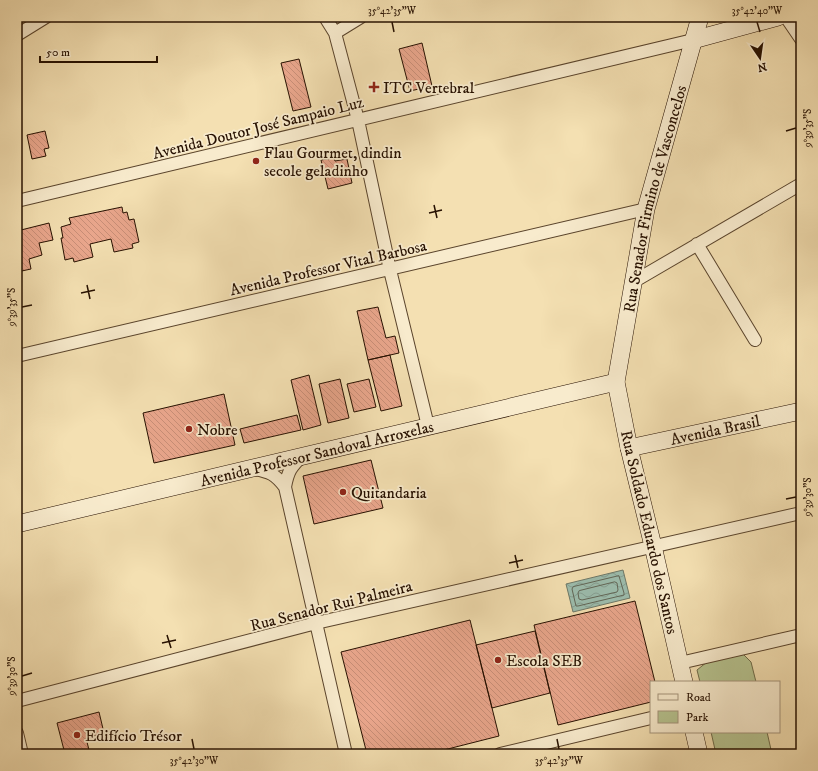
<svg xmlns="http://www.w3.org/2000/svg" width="818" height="771" viewBox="0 0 818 771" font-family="'IM FELL DW Pica',serif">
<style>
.park{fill:#b6c38f;stroke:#6e6a48}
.water{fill:url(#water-waves);stroke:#6d7868}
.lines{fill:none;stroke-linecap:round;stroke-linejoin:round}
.shore{stroke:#616657;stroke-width:1}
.building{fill:url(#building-back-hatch);stroke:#261000}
.street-casing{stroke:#5a442c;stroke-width:14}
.secondary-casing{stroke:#261000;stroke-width:18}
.street{stroke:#f8ebcd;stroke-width:12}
.secondary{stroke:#f8ebcd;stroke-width:17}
.ticks{fill:none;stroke:#261000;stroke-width:1.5}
.poi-dot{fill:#8f2418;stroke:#f8ebcd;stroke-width:1.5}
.labels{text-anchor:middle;stroke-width:3.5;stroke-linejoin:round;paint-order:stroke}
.poi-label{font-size:16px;fill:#261000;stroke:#f8ebcd;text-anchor:start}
.street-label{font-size:16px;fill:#261000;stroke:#f8ebcd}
.neatline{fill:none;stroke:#261000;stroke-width:1.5}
.ticks-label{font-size:10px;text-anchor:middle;fill:#261000}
</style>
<defs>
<pattern id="water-waves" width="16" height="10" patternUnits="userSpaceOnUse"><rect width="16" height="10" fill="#9cbdae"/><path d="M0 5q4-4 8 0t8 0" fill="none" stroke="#86a194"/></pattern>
<pattern id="building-back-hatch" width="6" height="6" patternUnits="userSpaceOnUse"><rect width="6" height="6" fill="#e9a68c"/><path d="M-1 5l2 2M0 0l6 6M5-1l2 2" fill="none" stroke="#c88e77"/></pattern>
</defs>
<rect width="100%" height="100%" fill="#f4e0b2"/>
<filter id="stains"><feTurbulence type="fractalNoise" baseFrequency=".005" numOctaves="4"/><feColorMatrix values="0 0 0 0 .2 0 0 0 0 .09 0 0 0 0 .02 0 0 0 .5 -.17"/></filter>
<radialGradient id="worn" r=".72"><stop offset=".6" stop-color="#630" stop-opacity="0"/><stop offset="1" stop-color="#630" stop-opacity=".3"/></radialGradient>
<!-- park -->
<path class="park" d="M743 654 751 662 756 682H700L697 670 707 662Z
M711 732H767L772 754H716Z"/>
<!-- water -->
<path class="water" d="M623 570 630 598 573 612 566 584Z"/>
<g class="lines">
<!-- shore -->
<path class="shore" d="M619 576 624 593V595L578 606H576L572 589 573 587Z
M615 582 617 583 618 590 617 592 582 600 579 599 578 593 579 591Z"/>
</g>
<!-- building -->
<path class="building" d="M422 43 432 86 410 91 399 49Z
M299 59 311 107 293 111 281 63Z
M45 131 49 148 44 149 46 156 32 159 27 135Z
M334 158 335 161 347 159 352 183 328 189 321 160Z
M122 207 123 213 127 212 129 220 134 219 139 242 132 244 133 248 114 252 111 239 90 244 93 257 74 262 73 258 65 260 61 238H63L61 227 71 224 69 218Z
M49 223 53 240 39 243 42 255 29 259 31 269 17 272V231Z
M378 307 386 338 395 336 399 353 368 360 357 311Z
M390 355 402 406 381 411 368 360Z
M309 375 321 425 303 430 291 380Z
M340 379 349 418 328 423 319 384Z
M369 379 376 407 354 412 347 384Z
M224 394 235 445 154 463 143 413Z
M297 415 301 430 244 443 240 429Z
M371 460 383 508 314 524 303 476Z
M635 601 655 682H651V702L558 725 534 625Z
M470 620 499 736 428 754H367L341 652Z
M535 631 550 693 492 708 476 645Z
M99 712 104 733 86 738 90 754H65L57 723Z"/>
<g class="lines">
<!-- street casing -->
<g class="street-casing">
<path id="street" d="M325 17 335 33 358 120 390 270 428 426
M786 17 801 39
M335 33 361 17
M17 35 46 17
M17 201 693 40
M697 244 755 340
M633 282 801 184
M17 356 646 209
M302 456C291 467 288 471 285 487L346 754
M255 469C270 472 275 474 285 487
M680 663 801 635
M17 701 316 623 801 513
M17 733 22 754
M500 754 651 718"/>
</g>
<!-- secondary casing -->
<g class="secondary-casing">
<g id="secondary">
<path d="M693 40 778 17"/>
<path id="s1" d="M629 448 801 411"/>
<path id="s2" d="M17 524 616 382"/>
<path id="s3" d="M684 682 653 546 629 448 616 382 646 209 700 17"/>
<path d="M694 732 699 754"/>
</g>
</g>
<!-- street -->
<use href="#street" class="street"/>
<!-- secondary -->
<use href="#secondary" class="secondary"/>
</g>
<!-- ticks -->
<path class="ticks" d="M392 22 394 32M757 22 760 32M786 131 796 128M434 205 437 218M429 213 442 210M87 285 90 299M81 293 95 290M22 307 32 305M786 499 796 497M515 555 518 568M509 563 523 560M167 635 171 648M162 643 176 640M22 676 32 673M192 739 194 749M557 739 559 749"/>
<!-- markers -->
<g class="poi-dot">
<path d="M372 81h4v4h4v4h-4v4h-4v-4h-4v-4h4z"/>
<circle cx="256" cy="161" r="4"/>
<circle cx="189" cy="429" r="4"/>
<circle cx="343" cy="492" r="4"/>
<circle cx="498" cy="660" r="4"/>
<circle cx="77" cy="735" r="4"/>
</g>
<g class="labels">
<!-- poi labels -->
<g class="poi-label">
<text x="383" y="93">ITC Vertebral</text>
<text x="264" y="158">Flau Gourmet, dindin<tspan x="264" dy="18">secole geladinho</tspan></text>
<text x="197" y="435">Nobre</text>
<text x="351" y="498">Quitandaria</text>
<text x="506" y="666">Escola SEB</text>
<text x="85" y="741">Edifício Trésor</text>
</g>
<!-- street labels -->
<g class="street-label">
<text transform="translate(258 127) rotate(-14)" y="6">Avenida Doutor José Sampaio Luz</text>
<text dy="6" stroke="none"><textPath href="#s3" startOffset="495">Rua Senador Firmino de Vasconcelos</textPath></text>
<text transform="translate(328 267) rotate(-13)" y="6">Avenida Professor Vital Barbosa</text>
<text dy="6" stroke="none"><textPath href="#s1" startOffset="88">Avenida Brasil</textPath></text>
<text dy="6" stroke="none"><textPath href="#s2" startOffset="308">Avenida Professor Sandoval Arroxelas</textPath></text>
<text transform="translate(650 532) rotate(77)" y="6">Rua Soldado Eduardo dos Santos</text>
<text transform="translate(331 605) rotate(-14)" y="6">Rua Senador Rui Palmeira</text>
</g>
</g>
<!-- margin -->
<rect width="818" height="771" fill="none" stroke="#f4e0b2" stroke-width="44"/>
<!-- legend -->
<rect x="650" y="681" width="130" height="52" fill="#f8ebcd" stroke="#a4937b"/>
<rect x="658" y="694" width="20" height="6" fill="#f8ebcd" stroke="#a4937b"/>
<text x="686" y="701" font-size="12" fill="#261000">Road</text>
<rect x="658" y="711" width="20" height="12" fill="#b6c38f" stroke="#a4937b"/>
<text x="686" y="721" font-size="12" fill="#261000">Park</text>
<!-- north arrow -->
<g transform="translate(760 58) rotate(167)" stroke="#f8ebcd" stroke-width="3" paint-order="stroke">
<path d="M0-3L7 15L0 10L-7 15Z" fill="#261000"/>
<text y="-6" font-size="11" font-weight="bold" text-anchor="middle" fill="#261000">N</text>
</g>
<!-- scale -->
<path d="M40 56v6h117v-6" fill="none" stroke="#261000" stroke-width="2"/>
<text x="46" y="56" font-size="12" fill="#261000" stroke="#f8ebcd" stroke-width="3" paint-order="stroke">50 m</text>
<rect x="22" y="22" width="774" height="727" class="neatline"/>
<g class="ticks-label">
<text x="392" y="14">35°42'35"W</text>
<text x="757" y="14">35°42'40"W</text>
<text transform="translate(807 128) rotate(-90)" y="4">9°39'35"S</text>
<text transform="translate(11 307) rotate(-90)" y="4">9°39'35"S</text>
<text transform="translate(807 497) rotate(-90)" y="4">9°39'30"S</text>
<text transform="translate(11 676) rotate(-90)" y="4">9°39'30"S</text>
<text x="194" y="764">35°42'30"W</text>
<text x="559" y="764">35°42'35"W</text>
</g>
<rect width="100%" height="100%" filter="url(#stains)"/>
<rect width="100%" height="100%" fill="url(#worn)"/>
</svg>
